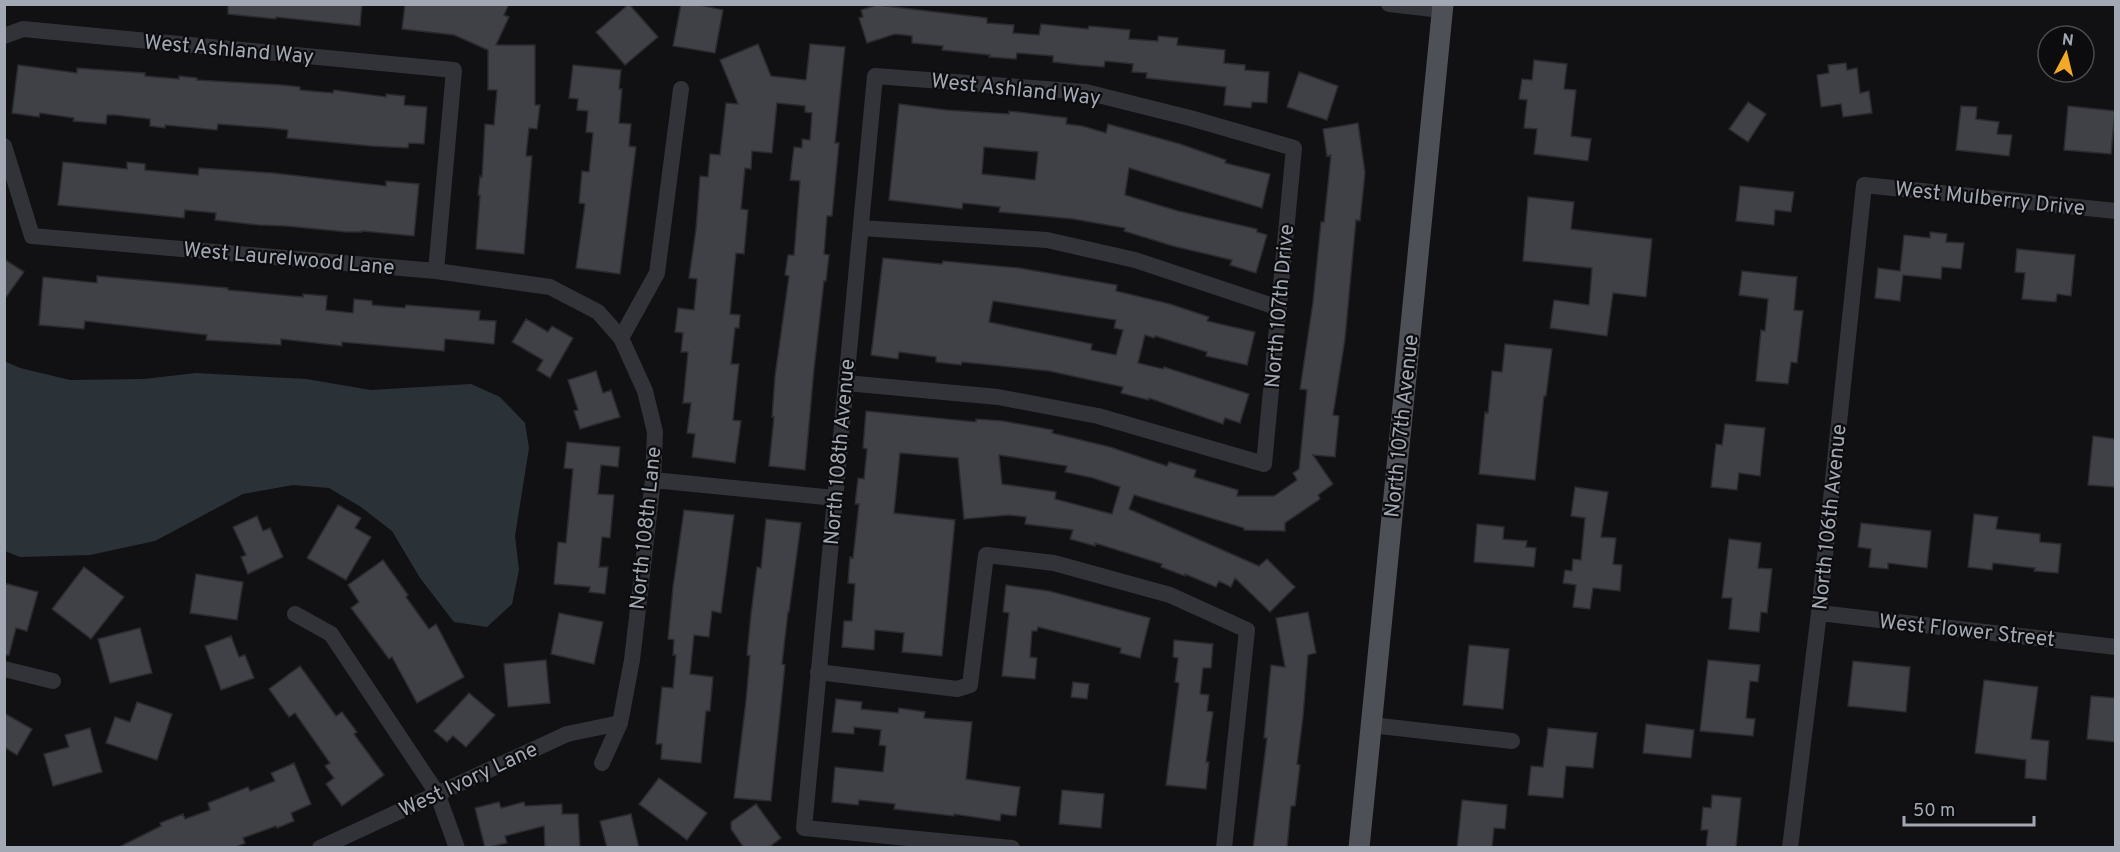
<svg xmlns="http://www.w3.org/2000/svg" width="2120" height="852" viewBox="0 0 2120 852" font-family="Overpass,sans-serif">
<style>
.water{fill:#2a3238}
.building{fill:#404146;stroke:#2b2b2f;stroke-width:1.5;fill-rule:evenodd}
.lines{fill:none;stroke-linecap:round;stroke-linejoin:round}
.minor{stroke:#323338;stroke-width:16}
.major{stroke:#4e5057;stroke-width:21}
.labels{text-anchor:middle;stroke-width:4.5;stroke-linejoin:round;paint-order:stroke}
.street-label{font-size:21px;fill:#a2a8b4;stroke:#0c0c0e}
</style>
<rect width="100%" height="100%" fill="#111113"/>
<!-- water -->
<path class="water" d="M4 361 20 368 70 380 144 379 196 373 306 379 371 390 471 384 500 397 525 423 529 448 515 536 519 570 512 604 487 627 454 622 420 578 392 531 361 507 329 488 293 485 243 494 155 541 90 555 20 557 5 551Z"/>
<!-- building -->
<path class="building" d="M228 4H362L360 26 276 17V19L228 14Z
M405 4H509L504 15 509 17 496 45H535V105H540L537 129 529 128 526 156H532L524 254 476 249 480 195H478L480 176 482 177 485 124 494 125 497 90H488V50L454 35 402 29Z
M629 4 658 37 625 65 596 32Z
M681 4H695L723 10 715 53 673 46Z
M877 5 987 18V23L1014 25 1013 33 1039 35 1041 24 1088 29 1089 26 1130 30 1129 39 1158 41V36L1178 38 1177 45 1225 50 1224 63 1245 65V70L1269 72 1267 103 1252 102 1251 108 1224 105 1226 87 1146 78 1147 73 1132 72 1133 64 1105 61 1104 67 1079 65 1053 62V56L1017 53 1016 59 989 57 990 55 942 50 943 46 912 43V36L895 34 867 43 859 18 863 17 861 10Z
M758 44 771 76 806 80 810 44 845 47 835 143H839L832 216H827L824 254 829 255 826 281H824L814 369 805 470 769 466 774 417H772L775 376 789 276 785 275 788 255H794L800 181 790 180 794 147 802 148V139L810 140 812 113 805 112V106L777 103 772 153 752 151 751 169 745 168 741 209 748 210 744 254 736 253 730 314 740 315 739 328H735L731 364H739L733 420 741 421 735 463 692 457 695 434 687 433 691 403H683L688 352H681L683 333 675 332 678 308 694 310 697 279 689 278 696 229 700 176 708 177 710 154 720 155 726 103 738 104 720 60Z
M1534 60 1567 64 1564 89 1576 90 1571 136 1591 139 1588 161 1534 154 1537 129 1524 128 1527 100 1519 99 1522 79 1532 80Z
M1846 63 1847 70 1857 68 1860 93 1869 91 1872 113 1843 117 1841 104 1821 107 1817 75 1829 73 1828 65Z
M18 65 77 73V68L145 73V76L179 79V76L197 78V80L282 85 300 87V90L333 93 334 90 386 97V94L405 96 404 105 427 107 424 144 409 143 408 148 371 146 287 138 288 130 270 128 218 124 217 130 165 125V128L150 126V119L115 115H107L106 124 73 121 74 118 40 113 39 117 12 113Z
M573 65 621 70 619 89H622L619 123 631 124 629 146 636 147 620 274 576 268 585 204 579 203 582 171 589 172 593 133 586 132 588 111 577 110 578 99 569 98Z
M1299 72 1338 86 1327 120 1287 107Z
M1748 102 1766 114 1748 142 1729 129Z
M899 104 946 110 1009 114V111L1067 118 1066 124 1082 126 1106 133 1108 124 1180 144 1226 160 1225 163 1270 174 1262 208 1129 168 1125 195 1178 211 1257 229V232L1267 235 1256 273 1230 265 1232 260 1173 246 1124 231 1125 228 1073 219 999 212 1000 207 963 203 962 209 889 200ZM984 147 1038 152 1035 180 982 174Z
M1961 106 1977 107 1976 119 1999 122 1997 134 2012 135 2009 156 1956 150Z
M2068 106 2115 111 2111 154 2064 150Z
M1358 123 1365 173 1360 221 1356 220 1345 339 1333 415 1339 416 1335 457 1313 455 1333 484 1318 495 1320 499 1285 523V531L1244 530V528L1134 495 1129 509 1259 566 1267 559 1295 587 1270 612 1235 578 1231 587 1219 581 1216 587 1185 574V576L1161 567 1162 564 1095 543V546L1070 539 1073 530 1025 524 1026 517 1009 515 964 519 958 458 900 453 894 513 955 520 942 656 902 652 904 633 875 630 874 650 842 647 844 621H852L855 584 848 583 850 557 853 558 859 504H855L858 478 864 479 867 449 863 448 866 411 976 422V419L1003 421 1053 430 1052 433 1110 447 1167 466 1169 462 1196 470 1194 477 1238 490 1237 496H1274L1297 480 1293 473 1299 469 1307 390 1300 389 1313 302 1321 222H1324L1331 155 1327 156 1323 129ZM999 455 1067 466 1065 472 1093 478 1120 487 1112 514 1055 499 1056 492 1002 484Z
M63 162 127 169V162L145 164V170L198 175 199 168 273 173 386 186V181L419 184 414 236 362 231V232H347L286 226 259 225 215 220 216 213 185 210 184 218 58 205Z
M1740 186 1794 192 1791 212 1775 210 1774 225 1736 221Z
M1528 197 1574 202 1571 229 1652 239 1646 297 1613 293 1607 336 1550 328 1554 300 1589 305 1592 268 1523 261Z
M1930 232 1947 234 1946 242 1964 243 1961 269 1942 267 1941 279 1903 275 1900 301 1875 298 1878 268 1900 271 1904 235 1930 238Z
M2017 249 2075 255 2071 296 2057 294 2056 302 2022 299 2025 273 2015 272Z
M883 258 942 264 943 261 1019 268 1117 285 1116 291 1170 304 1209 317 1207 321 1255 332 1247 365 1206 356 1207 352 1155 336 1154 338 1145 335 1138 363 1163 369 1164 367 1249 394 1240 423 1225 418 1223 424 1149 398V400L1121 393 1123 387 1049 371 962 362 961 365 936 362V357L899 352 898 359 871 355ZM993 301 1116 320 1114 328 1123 330 1116 355 1091 350 1092 344 989 322Z
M4 259 24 272 4 300Z
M1742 271 1797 277 1794 310 1803 311 1797 363 1791 362 1788 384 1756 381 1761 330 1765 331 1768 299 1739 295Z
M97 276 228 288V290L303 297V294L327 296 326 310 353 313 354 299 372 301V305L405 308 406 305 480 311 479 320 496 321 494 344 445 339 444 351 342 342V346L281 339V345L206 340 207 335 85 321 84 329 39 325 43 277 97 283Z
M526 319 548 332 552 326 573 338 550 378 537 370 543 360 512 342Z
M1505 344 1552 349 1546 396H1544L1535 480 1479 474 1485 412 1488 413 1492 371 1502 372Z
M596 371 603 393 611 390 620 417 580 429 574 411 578 410 568 380Z
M1725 424 1765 428 1760 476 1739 473 1737 490 1711 487 1716 444 1722 445Z
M2093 436 2115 439V487L2088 485Z
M567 442 620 447 618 467 601 465 598 494 614 495 610 538 602 537 599 567H608L605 594 589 592 590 587 554 584 558 542 566 543 573 469 564 468Z
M1575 487 1608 492 1601 537 1616 538 1613 564 1622 565 1620 591 1593 588 1590 609 1573 607 1576 585 1563 583 1565 570 1572 571 1573 559 1581 560 1585 518 1571 516Z
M338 505 361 518 355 528 371 537 346 580 307 558Z
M684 510 734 515 721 613 712 611 709 637 694 635 690 674 713 677 710 711H706L701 763 661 759 662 744H656L662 687 673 688 676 655H673L674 640 668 639 673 587Z
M1974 514 1998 517 1996 529 2040 534V542L2061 544 2058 573 2034 571 2035 568 1993 563 1992 570 1968 567Z
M257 516 263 531 270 528 283 557 248 574 241 557 246 555 233 527Z
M766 519 801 523 789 612H788L782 664 785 665 771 801 734 798 746 701 750 656 747 655 751 614 757 567 761 568Z
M1861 523 1931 531 1927 568 1888 563V569L1869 567 1871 549 1858 547Z
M1477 524 1504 527 1503 539 1527 541 1526 547 1536 548 1534 567 1474 562Z
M1729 539 1761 543 1758 568 1772 569 1767 613 1761 612 1759 632 1729 629 1732 598H1722Z
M383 560 408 595 406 597 429 629 436 624 464 677 417 703 392 657 389 659 351 608 359 602 348 585Z
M84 567 124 597 91 639 52 609Z
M196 574 243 582 237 620 190 613Z
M4 583 38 592 27 631 16 628 9 655H4Z
M1006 585 1049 591 1150 618 1140 658 1120 653 1121 648 1038 627 1037 631H1032L1030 657 1037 658 1035 679 1002 676 1009 613 1003 612Z
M1308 612 1316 653 1308 655 1303 717 1297 764 1300 765 1295 806H1291L1287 848H1253L1267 738H1264L1271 665 1285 667 1276 618Z
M559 613 603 622 594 664 551 654Z
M140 628 152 673 110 683 98 639Z
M231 636 239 657 245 655 254 678 221 690 205 646Z
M1174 640 1213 644 1211 668H1203L1200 694 1209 695 1207 711 1213 712 1206 762H1209L1206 789 1166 785 1179 683 1175 682 1178 658 1173 657Z
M1469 645 1509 649 1503 709 1463 705Z
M546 660 550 703 508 707 504 664Z
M1708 660 1760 665 1758 682 1750 681 1746 718 1755 719 1753 736 1700 731Z
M1853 661 1910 667 1906 712 1848 706Z
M300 666 336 716 342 712 357 732 354 734 384 775 342 806 326 784 334 778 325 766 330 763 295 713 289 717 269 689Z
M1984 680 2038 687 2031 739 2049 741 2046 780 2025 778 2026 760 1975 753Z
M1073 682 1089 684 1087 699 1071 697Z
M469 693 495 715 466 747 453 736 447 742 434 731Z
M2091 696 2115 698V742L2087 739Z
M836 699 862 702 861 709 898 713 899 708 925 712 924 718 972 722 966 779 1020 787 1016 816 1001 814 1000 821 954 814V816L894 809 895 804 859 800 858 805 832 802 835 767 883 772 886 746 879 745 881 730 854 727V734L832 732Z
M137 702 172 714 157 760 106 743 115 717 130 722Z
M4 713 32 729 17 755 4 747Z
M1646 724 1694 730 1691 758 1643 753Z
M90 728 102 772 53 786 44 754 69 747 65 735Z
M1548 728 1597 733 1593 768 1566 766 1563 798 1528 795 1531 766 1543 767Z
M294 763 311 804 291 813 294 821 277 828 276 826 243 838 245 843 234 848H117L161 826 160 823 183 814 185 819 210 810 208 803 248 787 250 791 275 781 271 773Z
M659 778 707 813 687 840 639 804Z
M1062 790 1104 794 1101 828 1059 824Z
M1712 795 1741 798 1736 848H1706L1708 830H1701L1703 807 1711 808Z
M1462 800 1507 805 1505 829 1494 828 1492 848H1457Z
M499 802 501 808 524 802 525 806 562 804V814H578L580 848H545L544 826 505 836 507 843 485 848 475 808Z
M756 804 781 838 768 848H744L731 829V822Z
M631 814 639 848H607L600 821Z"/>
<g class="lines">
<!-- minor -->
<path class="minor" d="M1389 4 1442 10
M4 36 23 29 454 70 436 271
M4 146 32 236 436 271 550 287 598 312 621 338
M861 228 1047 240 1135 260 1279 308
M846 383 998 397 1098 416 1264 464 1294 148 1190 118 1086 92 875 76 804 828 1012 848
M653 480 835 498
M1819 613 2116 647
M295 614 331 634 437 793 457 848
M4 669 53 681
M818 672 957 689 970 685 986 555 1054 563 1170 595 1247 630 1224 848
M1371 725 1512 741
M602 763 620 723 632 660 653 480 655 432 645 391 621 338 657 273 681 89
M320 848 567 734 620 723
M1790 848 1819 613 1864 185 2116 211"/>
<!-- major -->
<path class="major" d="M1359 848 1443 4"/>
</g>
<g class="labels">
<!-- street labels -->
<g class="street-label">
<text transform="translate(229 49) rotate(5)" y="7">West Ashland Way</text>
<text transform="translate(1016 89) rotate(6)" y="7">West Ashland Way</text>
<text transform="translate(1990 198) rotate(6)" y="7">West Mulberry Drive</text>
<text transform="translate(289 258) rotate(5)" y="7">West Laurelwood Lane</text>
<text transform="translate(1279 306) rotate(-85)" y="7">North 107th Drive</text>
<text transform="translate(1401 426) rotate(-84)" y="7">North 107th Avenue</text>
<text transform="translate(839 452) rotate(-85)" y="7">North 108th Avenue</text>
<text transform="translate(1829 517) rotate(-84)" y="7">North 106th Avenue</text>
<text transform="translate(645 528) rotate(-84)" y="7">North 108th Lane</text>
<text transform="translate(1967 630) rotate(6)" y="7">West Flower Street</text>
<text transform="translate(468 779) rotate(-25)" y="7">West Ivory Lane</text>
</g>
</g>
<!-- border -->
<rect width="2120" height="852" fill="none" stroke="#a2a8b4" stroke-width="12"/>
<!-- north arrow -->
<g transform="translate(2066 54) rotate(7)"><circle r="28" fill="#0c0c0e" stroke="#484a50" stroke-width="1.5"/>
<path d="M0-4.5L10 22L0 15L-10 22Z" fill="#f5a727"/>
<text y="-9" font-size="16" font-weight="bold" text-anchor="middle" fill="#a2a8b4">N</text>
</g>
<!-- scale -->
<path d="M1904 816v9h130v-9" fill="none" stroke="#a2a8b4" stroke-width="3"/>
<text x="1913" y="816" font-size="18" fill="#a2a8b4" stroke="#0c0c0e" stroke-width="4.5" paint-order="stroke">50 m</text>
</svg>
